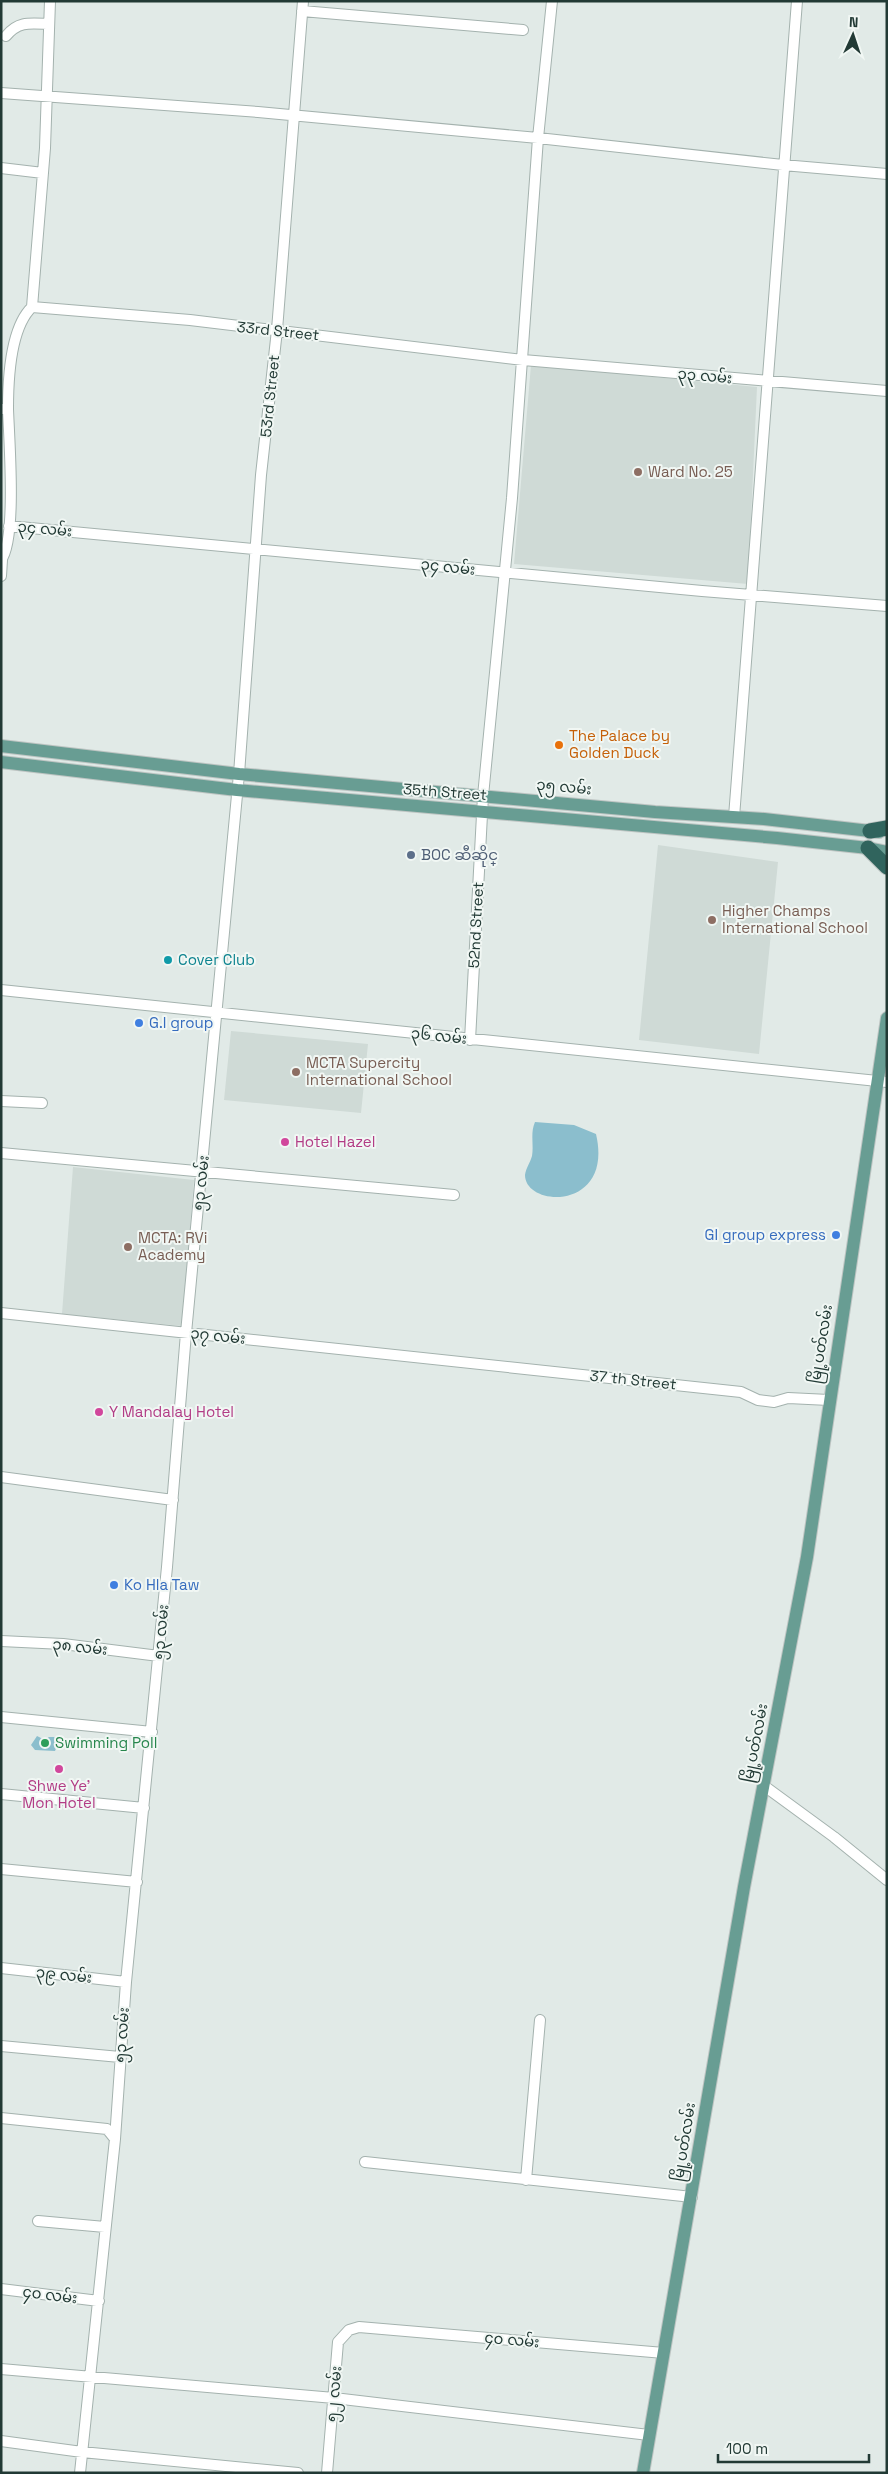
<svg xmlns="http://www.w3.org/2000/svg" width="888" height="2474" viewBox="0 0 888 2474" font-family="'Space Grotesk','Noto Sans Myanmar',sans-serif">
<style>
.built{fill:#cfdad6}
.water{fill:#8bbecd}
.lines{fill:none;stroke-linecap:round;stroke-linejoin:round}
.minor-casing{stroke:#a4b2ae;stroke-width:12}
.major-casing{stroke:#bdc4c2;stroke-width:14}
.highway-casing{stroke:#bdc4c2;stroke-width:17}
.minor{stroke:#fff;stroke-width:10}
.major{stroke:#689d93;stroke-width:12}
.highway{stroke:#30645d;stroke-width:15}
.education-dot{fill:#8d6e63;stroke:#f1f7f4;stroke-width:2}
.food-dot{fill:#e8710a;stroke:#f1f7f4;stroke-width:2}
.service-dot{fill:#5c6f8a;stroke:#f1f7f4;stroke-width:2}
.culture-dot{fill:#0f9aa8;stroke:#f1f7f4;stroke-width:2}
.shop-dot{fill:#3f7fe0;stroke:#f1f7f4;stroke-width:2}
.hotel-dot{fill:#d1479c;stroke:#f1f7f4;stroke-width:2}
.leisure-dot{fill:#2e9e5b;stroke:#f1f7f4;stroke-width:2}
.labels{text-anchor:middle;stroke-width:4;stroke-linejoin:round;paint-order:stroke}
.street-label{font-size:15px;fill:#223a35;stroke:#f1f7f4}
.education-label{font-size:15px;fill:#785e54;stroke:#f1f7f4;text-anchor:start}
.food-label{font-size:15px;fill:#c56008;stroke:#f1f7f4;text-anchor:start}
.service-label{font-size:15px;fill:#4e5e75;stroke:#f1f7f4;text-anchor:start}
.culture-label{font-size:15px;fill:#0d838f;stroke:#f1f7f4;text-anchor:start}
.shop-label{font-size:15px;fill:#366cbe;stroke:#f1f7f4;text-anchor:start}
.hotel-label{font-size:15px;fill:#b23c85;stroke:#f1f7f4;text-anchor:start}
.leisure-label{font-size:15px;fill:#27864d;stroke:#f1f7f4;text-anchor:start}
</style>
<rect width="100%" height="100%" fill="#e1eae7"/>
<!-- built -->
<path class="built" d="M531 365 757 387 748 584 514 564Z
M658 845 778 862 759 1054 639 1040Z
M231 1031 368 1044 361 1113 224 1100Z
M73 1167 194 1180 182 1326 62 1314Z"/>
<!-- water -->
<path class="water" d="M535 1122 574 1125 596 1134C614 1211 525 1208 525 1175 526 1168 530 1163 532 1156 534 1145 530 1133 535 1122Z
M37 1736 45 1740 49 1737H54L59 1741 55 1751 35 1750 31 1745Z"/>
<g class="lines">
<!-- minor casing -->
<g class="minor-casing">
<path id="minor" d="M552 1 538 138 783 165 887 174
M302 11 523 30
M6 36C18 21 30 23 48 24
M1 93 258 112 538 138 512 498 483 796 470 1040
M1 168 43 173
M32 307 190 320 523 360 887 391
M1 409H8C8 380 10 328 32 307L45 148 50 1
M9 526 702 591 887 606
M1 560C17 539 9 439 8 409
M1 576 2 560
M734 817 797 1
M1 990 887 1082
M1 1101 42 1103
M1 1153 454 1195
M1 1313 741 1392 758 1400 774 1402 788 1398 829 1400
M1 1477 173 1500
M1 1641 63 1644 159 1656
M1 1717 152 1732
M763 1785 834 1837 887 1880
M1 1794 144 1808
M1 1869 137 1882
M1 1968 126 1982
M1 2046 120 2057
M1 2118 107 2129 115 2139
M365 2162 692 2197
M526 2180 540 2020
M38 2221 105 2227
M1 2289 99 2301
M1 2369 334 2398 649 2435
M1 2441 82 2452 298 2473
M80 2473 115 2139 126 1982 167 1567 186 1333 239 774 261 475 277 330 303 1
M327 2473 338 2342 349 2330 359 2327 664 2353"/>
</g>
<!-- major casing -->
<g class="major-casing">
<path id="major" d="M1 746 239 774 655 812 764 819 879 832
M1 762 237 790 777 838 868 848 887 852
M643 2473 744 1887 807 1557 887 1018"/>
</g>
<!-- highway casing -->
<g class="highway-casing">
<path id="highway" d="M870 831 887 828
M868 848 887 867"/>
</g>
<!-- minor -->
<use href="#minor" class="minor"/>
<!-- major -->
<use href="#major" class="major"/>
<!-- highway -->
<use href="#highway" class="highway"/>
</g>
<!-- markers -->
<g class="education-dot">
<circle cx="638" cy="472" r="5"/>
<circle cx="712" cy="920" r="5"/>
<circle cx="296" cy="1072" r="5"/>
<circle cx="128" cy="1247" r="5"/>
</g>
<circle class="food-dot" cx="559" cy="745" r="5"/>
<circle class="service-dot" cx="411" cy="855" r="5"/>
<circle class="culture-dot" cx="168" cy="960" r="5"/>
<g class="shop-dot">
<circle cx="139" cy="1023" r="5"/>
<circle cx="836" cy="1235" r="5"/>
<circle cx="114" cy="1585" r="5"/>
</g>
<g class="hotel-dot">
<circle cx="285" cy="1142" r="5"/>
<circle cx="99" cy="1412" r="5"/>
<circle cx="59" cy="1769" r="5"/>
</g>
<circle class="leisure-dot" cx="45" cy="1743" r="5"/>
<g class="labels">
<!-- street labels -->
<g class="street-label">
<text transform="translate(278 331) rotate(6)" y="5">33rd Street</text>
<text transform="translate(705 376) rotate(5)" y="5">၃၃ လမ်း</text>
<text transform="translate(270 396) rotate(-84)" y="5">53rd Street</text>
<text transform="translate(45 529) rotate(5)" y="5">၃၄ လမ်း</text>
<text transform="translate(448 567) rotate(6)" y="5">၃၄ လမ်း</text>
<text transform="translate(564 787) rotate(5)" y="5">၃၅ လမ်း</text>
<text transform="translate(445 792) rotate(4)" y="5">35th Street</text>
<text transform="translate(476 925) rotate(-87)" y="5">52nd Street</text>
<text transform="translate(439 1036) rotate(6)" y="5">၃၆ လမ်း</text>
<text transform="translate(201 1183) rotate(-84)" y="5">၅၃ လမ်း</text>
<text transform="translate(218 1336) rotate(6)" y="5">၃၇ လမ်း</text>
<text transform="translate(821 1344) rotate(-81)" y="5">မြို့ပတ်လမ်း</text>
<text transform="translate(633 1380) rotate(6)" y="5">37 th Street</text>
<text transform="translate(161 1632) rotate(-85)" y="5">၅၃ လမ်း</text>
<text transform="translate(80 1647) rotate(6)" y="5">၃၈ လမ်း</text>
<text transform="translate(755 1743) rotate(-79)" y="5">မြို့ပတ်လမ်း</text>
<text transform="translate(64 1975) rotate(6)" y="5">၃၉ လမ်း</text>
<text transform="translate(122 2035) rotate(-86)" y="5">၅၃ လမ်း</text>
<text transform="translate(684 2142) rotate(-81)" y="5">မြို့ပတ်လမ်း</text>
<text transform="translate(50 2295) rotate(7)" y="5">၄၀ လမ်း</text>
<text transform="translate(512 2340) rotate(5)" y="5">၄၀ လမ်း</text>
<text transform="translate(334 2394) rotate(-85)" y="5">၅၂ လမ်း</text>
</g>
<!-- education labels -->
<g class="education-label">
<text x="648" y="477">Ward No. 25</text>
<text x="722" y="916">Higher Champs<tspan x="722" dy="17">International School</tspan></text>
<text x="306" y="1068">MCTA Supercity<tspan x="306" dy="17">International School</tspan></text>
<text x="138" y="1243">MCTA: RVi<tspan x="138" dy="17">Academy</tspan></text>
</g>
<!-- food labels -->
<g class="food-label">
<text x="569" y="741">The Palace by<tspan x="569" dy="17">Golden Duck</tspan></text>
</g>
<!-- service labels -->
<g class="service-label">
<text x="421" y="860">BOC ဆီဆိုင္</text>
</g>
<!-- culture labels -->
<g class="culture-label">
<text x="178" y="965">Cover Club</text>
</g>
<!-- shop labels -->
<g class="shop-label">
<text x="149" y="1028">G.I group</text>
<text x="826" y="1240" text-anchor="end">GI group express</text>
<text x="124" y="1590">Ko Hla Taw</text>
</g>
<!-- hotel labels -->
<g class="hotel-label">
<text x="295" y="1147">Hotel Hazel</text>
<text x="109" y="1417">Y Mandalay Hotel</text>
<text x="59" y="1791" text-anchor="middle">Shwe Ye'<tspan x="59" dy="17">Mon Hotel</tspan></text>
</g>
<!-- leisure labels -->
<g class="leisure-label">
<text x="55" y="1748">Swimming Poll</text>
</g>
</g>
<!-- border -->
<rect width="888" height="2474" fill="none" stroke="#223a35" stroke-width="5"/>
<!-- north arrow -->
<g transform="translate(853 35) rotate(3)" stroke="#f1f7f4" stroke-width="4" paint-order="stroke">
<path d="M0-4L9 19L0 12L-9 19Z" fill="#223a35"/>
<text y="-8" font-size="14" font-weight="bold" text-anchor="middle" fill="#223a35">N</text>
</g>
<!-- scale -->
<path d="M718 2454v8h151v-8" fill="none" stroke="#223a35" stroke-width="2.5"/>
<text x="726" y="2454" font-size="15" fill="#223a35" stroke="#f1f7f4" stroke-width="4" paint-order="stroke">100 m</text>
</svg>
